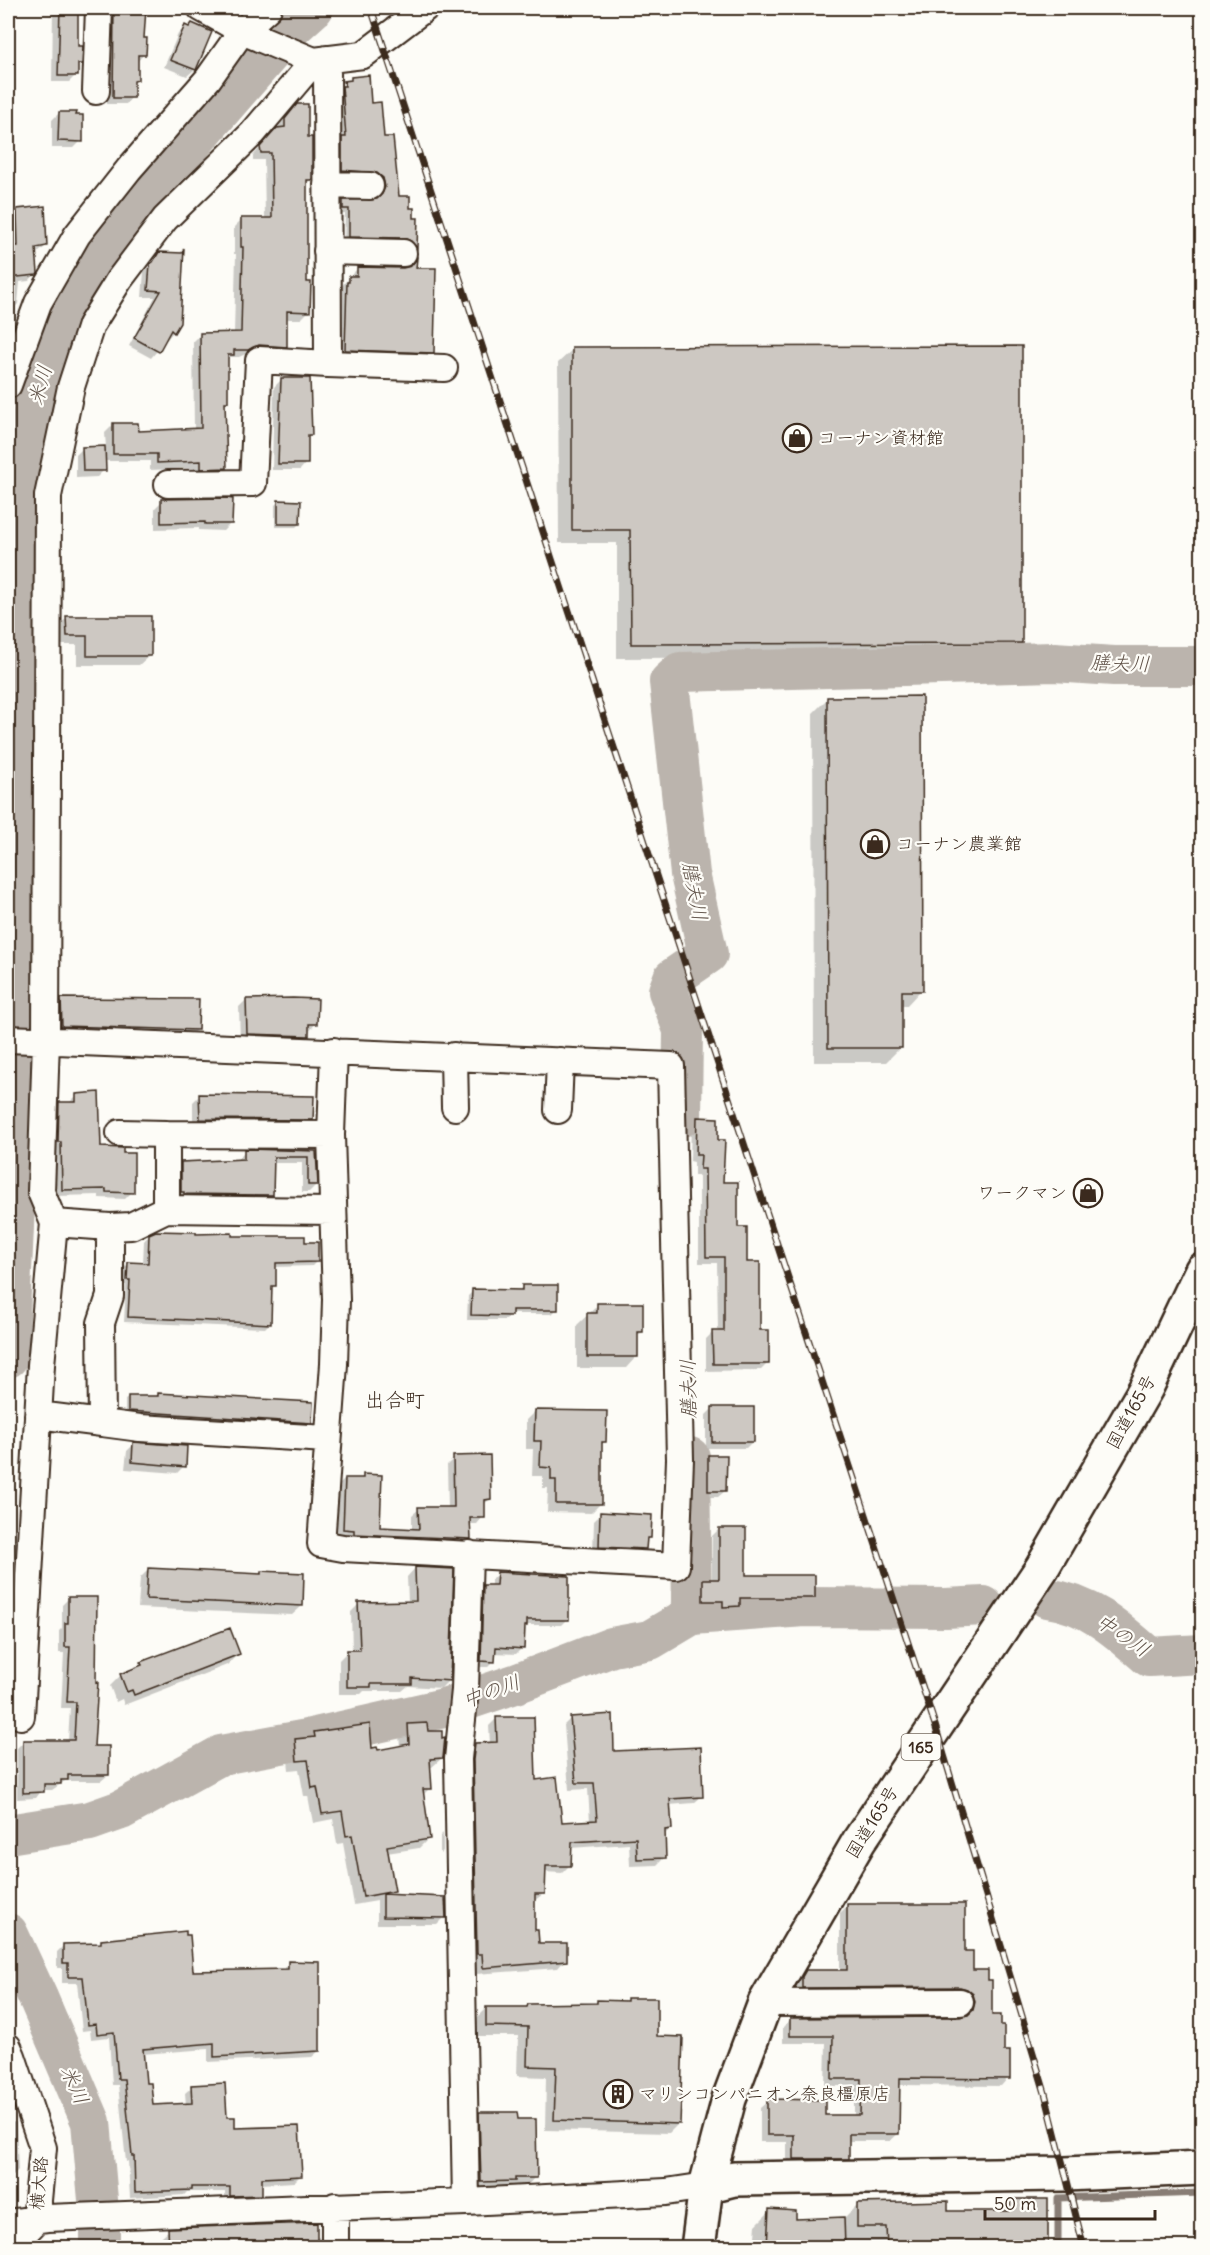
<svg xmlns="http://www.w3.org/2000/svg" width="1210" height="2255" viewBox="0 0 1210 2255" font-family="Delius,'Klee One',sans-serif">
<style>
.shadow{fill:#0003}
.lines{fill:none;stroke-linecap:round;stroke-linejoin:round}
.stream{stroke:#887d74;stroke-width:7}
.river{stroke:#bbb4ad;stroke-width:40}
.building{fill:#cdc8c2;stroke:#3b2a1e;stroke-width:1.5}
.street-casing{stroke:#3b2a1e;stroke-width:30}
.secondary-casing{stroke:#3b2a1e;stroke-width:38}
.highway-casing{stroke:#3b2a1e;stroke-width:38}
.street{stroke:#fdfcf7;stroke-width:26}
.secondary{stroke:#fdfcf7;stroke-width:33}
.highway{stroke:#fdfcf7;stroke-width:33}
.rail-casing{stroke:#3b2a1e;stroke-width:7}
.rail{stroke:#fdfcf7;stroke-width:4.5;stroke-dasharray:14;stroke-linecap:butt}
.labels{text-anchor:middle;stroke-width:4.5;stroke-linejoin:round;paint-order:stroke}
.shield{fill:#fdfcf7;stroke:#75695f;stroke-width:1.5}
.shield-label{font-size:16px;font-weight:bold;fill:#3b2a1e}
.poi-label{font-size:18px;fill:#3b2a1e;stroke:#fdfcf7;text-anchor:start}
.street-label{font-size:18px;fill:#3b2a1e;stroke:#fdfcf7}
.water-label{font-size:20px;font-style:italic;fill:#615349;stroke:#fdfcf7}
.neighbourhood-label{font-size:20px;fill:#3b2a1e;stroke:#fdfcf7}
</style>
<rect width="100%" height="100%" fill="#fdfcf7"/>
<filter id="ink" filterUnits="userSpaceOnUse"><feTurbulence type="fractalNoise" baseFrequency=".0167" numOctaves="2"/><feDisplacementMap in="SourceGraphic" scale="12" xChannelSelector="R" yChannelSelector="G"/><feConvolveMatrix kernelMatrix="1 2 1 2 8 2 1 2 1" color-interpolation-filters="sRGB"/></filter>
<g filter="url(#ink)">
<!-- shadow -->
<path class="shadow" d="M53 8H77L76 48 81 63 76 67V75L69 82H52Z
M109 8H145L142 39 144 54 137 62V80L132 84V97L126 104H107Z
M185 27 210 33 194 70 187 76 164 67 178 34Z
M352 78 369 105 383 139 397 197 408 209 413 219H416L415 248 411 252 344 241 345 214H338V207L343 202 378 201 380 193 338 175 337 144 341 141 337 93 339 88Z
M59 113 81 141 74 148H52V120Z
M289 114 306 139 311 179 306 184V284L309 311 301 319H286V346L278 354 250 352 239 357H230L227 360V402L223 405 226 468 218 475 194 476V468L150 470V461H104V470L97 477 76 478V455L83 448H106L105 433 113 425 137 433 194 430 193 342 201 334 234 333 236 254H234V227L242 219H265L264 160H253V156Z
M38 206 46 246 39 252 35 253V274L29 281 20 282 18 304 11 311 8 336V236H13L11 214 17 208Z
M183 252 173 332 151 358 129 346 155 297H142L144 272 160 253 180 254Z
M358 268 415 269 432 352 426 358 340 355 341 289 344 283 352 277V274Z
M573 349 1021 643 1007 657 617 658V543H559L558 363Z
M281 380 310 435 306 438V463L300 470H272L274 387Z
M162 501 230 524 223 531 199 530V528L155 529V508Z
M278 502 299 524 296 527H275V505Z
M67 618 149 656 139 665H77V645H57V627Z
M828 698 921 990 907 1005H900V1048L886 1062H814L813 713Z
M62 999 197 1029 192 1034 58 1030 57 1004Z
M246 1000 315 1024 301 1043 240 1040 239 1007Z
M77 1095 100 1149 132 1192 125 1199 99 1198V1195L56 1196 53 1110 60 1103 70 1102Z
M200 1095 311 1119 304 1126H193V1102Z
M698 1119 717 1142 722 1184 737 1229 758 1332 768 1363 761 1370 706 1371V1339L713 1332H718L717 1263H699V1176L694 1175V1162L690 1161 691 1126Z
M245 1151 315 1152 316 1185 309 1192H302V1163H272V1195L265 1202 178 1201 175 1170 182 1163 238 1161V1158Z
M149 1235 230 1238 317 1261 312 1266 274 1267V1285L271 1289 270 1323 265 1328 124 1322 126 1285H122L123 1269 128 1264H143L144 1241Z
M522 1287 557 1309 552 1314H511L506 1320H467L468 1296 473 1291H518Z
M598 1305 642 1332 636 1337V1357L626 1368H577V1325Z
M158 1394 310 1422 307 1425 125 1414V1400L129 1397 155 1398Z
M713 1408 753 1441 746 1448H706V1415Z
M535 1411 605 1441 601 1445 600 1504 591 1513 547 1512 548 1488H543V1476H532L533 1449H526V1420Z
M134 1444 184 1466 177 1473 125 1469 127 1451Z
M708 1456 725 1491 718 1497H701V1463Z
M454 1458 490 1499 483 1505V1517L477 1524H469V1539L462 1545 337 1536 338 1486 345 1479 360 1480 364 1476 378 1529 412 1530V1515L419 1509 448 1508 447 1465Z
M601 1514 649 1537 645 1542V1549L638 1556 593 1553 594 1521Z
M719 1529 745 1577 813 1597 806 1604 738 1605 731 1613H716V1607L697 1608 696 1588 703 1581 712 1580V1536Z
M415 1568 449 1680 441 1688 408 1686 402 1691H364L361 1694H339V1660L347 1652H352L351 1612 359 1604 408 1602 407 1577Z
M149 1569 259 1575 261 1572 302 1606 292 1615 138 1608 140 1578Z
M497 1574 567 1619 561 1625H526L523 1628 522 1648 516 1654 494 1653V1661L488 1667H476L478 1593 484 1587H491V1580Z
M69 1598 92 1748 108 1775 101 1781H65L52 1790H42L36 1798 17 1799V1748L24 1741H68L70 1708H61L64 1653H59V1631L62 1628V1605Z
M238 1654 227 1665 124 1705 122 1699 116 1702 110 1686 121 1675 135 1670 141 1663Z
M497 1718 560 1824 590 1822 588 1789 569 1790 564 1725 571 1718 613 1753 702 1796 694 1803 669 1805 670 1829 664 1835 665 1857 657 1865 630 1866 629 1844 570 1848V1865L562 1873 544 1872 543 1894 534 1901V1932L538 1945 565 1960 558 1968 476 1974 475 1961H470L468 1752 475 1745 490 1744 489 1726Z
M408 1725 426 1732 442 1758 432 1767H429L430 1788 422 1796 428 1839 419 1848 387 1853 393 1891 388 1896 444 1917 437 1924H377V1901L354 1905 343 1843 337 1844 333 1819 313 1823 308 1796H304L299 1769 289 1770 287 1750 296 1741 309 1739 315 1734 377 1751 400 1747 399 1735Z
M443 1833V1851L440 1854V1836Z
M848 1905 963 1952 990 2016 1008 2078 1001 2086 898 2085V2134L890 2141H848V2158L840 2166H787V2142H760V2108L768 2101 823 2116H854V2086H825L826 2043H783V2027L791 2019H960L966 2017 968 2010 795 1995V1986L807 1971H840V1913Z
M102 1942 191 1973 282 1971 289 1963 319 2051 312 2057 208 2062V2049L142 2054 144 2085 151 2107 186 2105 185 2093 192 2087 226 2118 234 2130 300 2176 294 2182 261 2184V2194L255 2200 225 2202V2192H187L184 2195 130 2198 128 2161 126 2162 118 2085H112L109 2037 91 2039 90 2030 82 2031 77 1983H62V1968H57V1952L63 1946 99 1944Z
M628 2000 655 2037 679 2123 669 2133 545 2130 546 2077 517 2076 518 2036H476V2018L486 2008 525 2009 528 2005H594L597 2001 626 2002Z
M480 2114 535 2177 526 2187 471 2191 470 2124Z
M16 2122 18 2170 12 2176H8V2123Z
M1047 2200V2248H754L756 2225 770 2211 794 2220 843 2219 857 2205 947 2212H999L1010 2201Z
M169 2230 319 2237 320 2248H139L144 2242H155Z"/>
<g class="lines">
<!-- stream -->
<path class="stream" d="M1058 2248V2198L1202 2193"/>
<!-- river -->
<path class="river" d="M682 1117 683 1030 668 991 673 978 708 954 690 874 669 682 680 672 1054 662 1114 666H1202
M8 1358 24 1008 26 452C30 430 32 406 38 384 51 337 76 292 100 250L294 26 314 8
M690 1457 692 1615
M1047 1598C1090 1604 1117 1629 1149 1657L1202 1654
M8 1834 90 1821 121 1810 221 1755 302 1740 444 1708 518 1683 612 1647 650 1640 692 1615 805 1607 946 1608 984 1606
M8 1933 39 2000 91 2122 100 2222V2248"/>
</g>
<!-- building -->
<path class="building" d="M60 8H78V46H83L82 64H78V76H58Z
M114 8H146L144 38H147L146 55H138V80L134 81V98H113Z
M192 23 212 32 196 70 170 60 185 25 189 27Z
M369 75 371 103 381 102 384 137H393L399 196H410V208H414V218H418L417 248 411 241 404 238 349 237V209H343V200L377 199 382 194 385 187 383 178 377 173 342 170V137H346L342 86H345L344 81 351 80V77Z
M297 104H308V137H312V180H307V282H311L310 312 287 311V347L259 345 248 350H234V355H228V402H225L227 468 201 469V461L157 463V454H113V423H138L139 431 201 428 200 333 241 332 243 247H241V218H272L271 153H261L260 147 277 128 285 127V119Z
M59 112H77L76 115H83V142L58 141Z
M45 206 47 246 36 248 38 273 37 275 8 278V246H18L17 209Z
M184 248 180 323 174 333 171 330 159 352 134 338 161 291 148 290 150 264 153 262 159 252 182 253Z
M417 258 416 268H436L434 353 345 350 347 282H349V276H357V267L403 268 411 266Z
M1022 346V643L631 644 630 530H572V347Z
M281 378H310L312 435H308V464H278Z
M105 446 106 471H83L82 447Z
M227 498 233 499 232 524H205V522L161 523V499Z
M278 500 301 501 300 524H278Z
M66 616H151V656H87V636H67Z
M922 696 923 991H902V1048H828L827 697Z
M61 998 199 999 198 1030 62 1026Z
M293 998 318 999 317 1024H309V1036L247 1034 246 999Z
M99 1092 101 1147 123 1148V1153H134V1193L106 1192V1189L62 1190 61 1142H58L59 1102H76V1094Z
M199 1094 314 1096 313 1120 200 1119Z
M697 1117 718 1118V1140H725L723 1182H738V1227H747V1262H760V1330H769V1364H713L712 1331H724V1257H706L705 1169H700L701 1155H696Z
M244 1149 316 1151 318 1185H308V1157H274L273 1195 184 1194V1192H181V1162L244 1159Z
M156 1231 196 1232V1234L232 1233V1236H305V1242H318V1262L276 1263V1286H272L271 1324 128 1317 130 1280H127L128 1262 148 1263 149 1234Z
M522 1285H558V1310H512V1316L471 1315 472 1289 522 1290Z
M597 1303H643V1332H638V1357H587V1313H597Z
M158 1393 313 1402 312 1423 128 1411V1396H158Z
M712 1407H754V1442H712Z
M535 1410 607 1411 606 1442H602V1504H556V1480H551V1468L540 1467 541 1441H534Z
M133 1442 187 1446 186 1467 132 1462Z
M490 1455 491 1499 485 1500V1518H470L471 1539 354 1534V1530L343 1529 345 1478H363V1474L382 1475 380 1527 419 1529 418 1507H454L453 1456Z
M708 1455H727L726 1491H708Z
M600 1512 652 1515 651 1538H647L646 1549 599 1547Z
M719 1528H746V1575H815V1598H740V1606L723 1607V1601H703V1579H719Z
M415 1567 454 1569 450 1681 412 1678V1684H371V1687H347V1650H360L358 1602 416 1601Z
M148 1568 261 1574V1571L304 1573 303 1606 146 1599Z
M497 1572 569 1576V1620H527V1626H525L524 1649 496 1647 495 1662 481 1661 483 1585H496Z
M68 1597H97L96 1683 98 1682 94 1746H109V1775H68V1780H61V1784H44V1792L23 1793V1740H74L76 1702H67L70 1647H65V1623H68Z
M230 1628 240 1654 134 1695 132 1690 127 1692 120 1674 142 1665 140 1662Z
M613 1714 614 1751 701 1747 703 1797 670 1799 672 1829 665 1830 666 1858 637 1859 636 1838 572 1842 571 1866H546L545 1894H535V1930H538L539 1943H567V1961L483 1968 482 1954H477L473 1760 475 1743 497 1742 496 1717H534L536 1780 557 1777 562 1822 597 1820 594 1783H576L570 1717Z
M427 1723 428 1731H442V1738L445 1737 443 1758 430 1759 432 1789H423L430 1839 387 1846 395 1891 363 1897 352 1835 346 1836 342 1811 322 1814 317 1787 312 1788 308 1760 297 1761 295 1739 315 1737 314 1732 370 1724 372 1748 377 1747 378 1750 409 1744 408 1724Z
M383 1894 445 1897 446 1918 383 1917Z
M847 1904H965V1951H973V1970H988V1980H992V2015H1001V2025H1004V2051H1010V2079L900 2078 899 2134H849V2159H794V2135H767V2099L825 2100V2115H860L861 2079H832L833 2036H790V2018L960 2017 968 2015 973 2010 975 2002 973 1994 967 1989 960 1987 802 1988V1977L806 1970H847Z
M186 1931V1935H190L193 1971 288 1969V1961L320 1962V2051L214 2057V2043L143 2049 146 2083H151L153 2105 192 2103 191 2085 225 2083 227 2117H235V2128L299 2126 302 2176 262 2178V2195L230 2196V2187H192V2190L135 2192 134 2156H132L124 2079H118L114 2032 97 2034 96 2024 88 2025 83 1977H68V1963H63V1944L101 1943V1940Z
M627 1998H657V2036L683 2037 680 2124 554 2120 556 2067 527 2066 528 2027 486 2026V2007H527L528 2004 597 2003V2000L627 2001Z
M479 2112H517L518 2119H536L537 2178H515V2181L481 2182Z
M1010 2199H1048V2247H887L886 2227H857V2203L948 2201V2211H1010Z
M769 2209 796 2211V2219L844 2217 845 2247H767Z
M317 2223V2247H169L168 2228Z"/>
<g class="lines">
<!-- street casing -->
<g class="street-casing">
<path id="street" d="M201 8 242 31 314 61 363 55 425 8
M96 91 99 8
M327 185 370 186
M327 251 403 253
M328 364 444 368
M8 385 38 303 77 235 129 169 208 79 242 31 268 8
M168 484 253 483 259 360 328 364 327 59
M8 1039 671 1066 680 1459 676 1566 343 1548 321 1544 334 1364 336 1300 331 1135 334 1051
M454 1056 455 1107
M558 1110 560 1061
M120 1133 166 1134
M166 1209V1134L331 1135
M110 1227 131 1226 166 1209 333 1211
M38 1415 102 1423 101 1323 110 1296V1227L54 1223
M102 1423 140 1428 327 1439
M21 1716 41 1365 54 1223 41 1192 46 1040 48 496 71 387 91 325 119 280 165 219 253 133 314 61
M765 2003 960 2002
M8 2047 12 2056 43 2148 36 2221 22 2235 19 2248
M466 2202 458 1759 465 1690 469 1554
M335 2206V2248
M8 2223 47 2218 466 2202 666 2192 706 2186"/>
</g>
<!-- secondary casing -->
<g class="secondary-casing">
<path id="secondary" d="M706 2186 734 2179 1065 2174 1202 2168"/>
</g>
<!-- highway casing -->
<g class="highway-casing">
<path id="highway" d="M698 2248 706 2186 729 2099 765 2003 859 1841 1042 1568 1146 1388 1202 1270"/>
</g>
<!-- street -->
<use href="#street" class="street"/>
<!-- secondary -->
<use href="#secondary" class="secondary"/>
<!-- highway -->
<use href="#highway" class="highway"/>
<!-- rail casing -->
<g class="rail-casing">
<path id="rail" d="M371 8 935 1725 1045 2093 1084 2248"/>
</g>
<!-- rail -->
<use href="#rail" class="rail"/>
</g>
</g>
<!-- icons -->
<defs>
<g id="shop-ring" transform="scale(1.5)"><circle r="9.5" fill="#fdfcf7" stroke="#3b2a1e" stroke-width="1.5"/><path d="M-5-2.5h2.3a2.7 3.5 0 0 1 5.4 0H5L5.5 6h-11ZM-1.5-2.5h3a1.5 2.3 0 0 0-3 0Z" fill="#3b2a1e"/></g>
<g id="building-ring" transform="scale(1.5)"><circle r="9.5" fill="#fdfcf7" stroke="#3b2a1e" stroke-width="1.5"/><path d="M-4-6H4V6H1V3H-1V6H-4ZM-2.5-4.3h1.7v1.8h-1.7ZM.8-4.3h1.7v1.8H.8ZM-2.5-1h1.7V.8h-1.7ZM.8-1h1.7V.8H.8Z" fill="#3b2a1e"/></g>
</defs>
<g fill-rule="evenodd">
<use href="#shop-ring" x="797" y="438"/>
<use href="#shop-ring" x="875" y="844"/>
<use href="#shop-ring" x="1088" y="1193"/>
<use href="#building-ring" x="618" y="2094"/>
</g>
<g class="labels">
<!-- shield labels -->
<rect class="shield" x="901.5" y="1734" width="39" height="26" rx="4.5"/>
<g class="shield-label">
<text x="921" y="1753">165</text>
</g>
<!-- poi labels -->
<g class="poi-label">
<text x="818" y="444">コーナン資材館</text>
<text x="896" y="850">コーナン農業館</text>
<text x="1067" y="1199" text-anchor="end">ワークマン</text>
<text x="639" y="2100">マリンコンパニオン奈良橿原店</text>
</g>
<!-- street labels -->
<g class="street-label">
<text transform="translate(1131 1412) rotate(-61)" y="6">国道165号</text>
<text transform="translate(872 1822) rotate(-58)" y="6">国道165号</text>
<text transform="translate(39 2183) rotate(-85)" y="6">横大路</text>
</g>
<!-- water labels -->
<g class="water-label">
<text transform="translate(40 385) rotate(-75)" y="7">米川</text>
<text transform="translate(1120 663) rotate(2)" y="7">膳夫川</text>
<text transform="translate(695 891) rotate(79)" y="7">膳夫川</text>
<text transform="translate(688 1389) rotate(-91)" y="7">膳夫川</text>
<text transform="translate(1123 1635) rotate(34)" y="7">中の川</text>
<text transform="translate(491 1691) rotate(-20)" y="7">中の川</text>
<text transform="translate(75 2085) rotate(66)" y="7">米川</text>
</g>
<!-- neighbourhood labels -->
<g class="neighbourhood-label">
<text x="395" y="1407">出合町</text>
</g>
</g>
<!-- margin -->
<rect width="1210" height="2255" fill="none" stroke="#fdfcf7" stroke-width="30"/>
<rect x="15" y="15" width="1180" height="2225" fill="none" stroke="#3b2a1e" stroke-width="2" filter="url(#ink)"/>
<!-- scale -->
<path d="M985 2210v9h170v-9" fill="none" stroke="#3b2a1e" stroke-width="3"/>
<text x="994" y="2210" font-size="18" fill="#3b2a1e" stroke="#fdfcf7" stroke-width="4.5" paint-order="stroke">50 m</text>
</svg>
